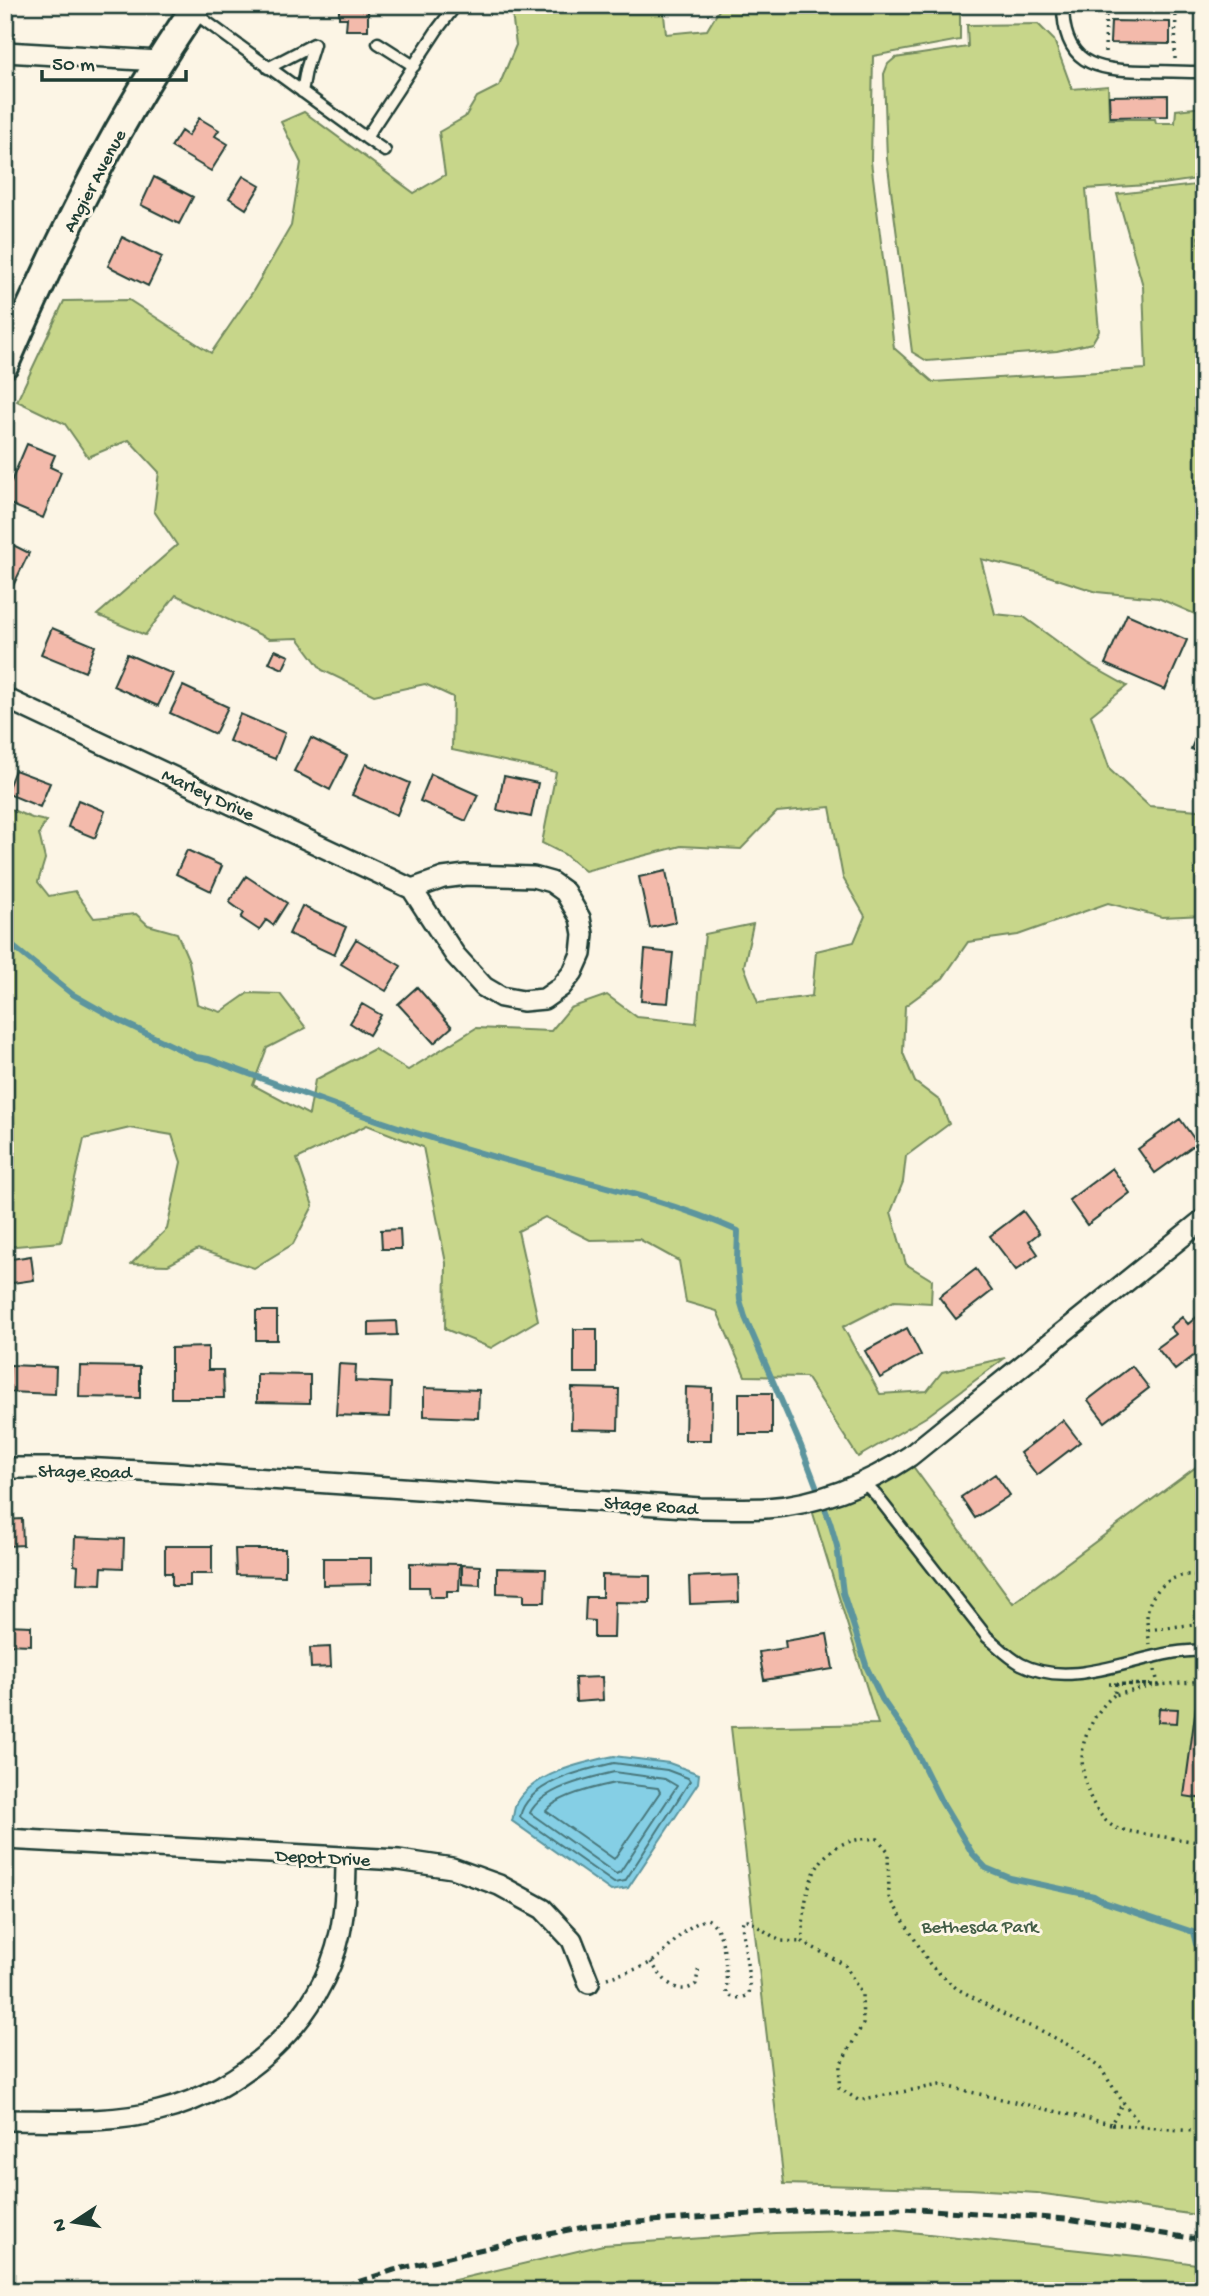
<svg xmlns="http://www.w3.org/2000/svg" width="1209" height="2296" viewBox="0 0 1209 2296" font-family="'Gochi Hand',sans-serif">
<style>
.green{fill:#c7d68a;stroke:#738a5f;stroke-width:2}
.water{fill:#85cfe5;stroke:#5c959e;stroke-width:2}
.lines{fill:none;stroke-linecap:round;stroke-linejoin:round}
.shore{stroke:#48777b;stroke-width:2}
.stream{stroke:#5c959e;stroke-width:6}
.building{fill:#f3baab;stroke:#1f3d34;stroke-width:2}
.service-casing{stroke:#1f3d34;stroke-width:15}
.minor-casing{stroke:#1f3d34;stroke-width:24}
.secondary-casing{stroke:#1f3d34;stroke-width:32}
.path{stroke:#1f3d34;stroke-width:3.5;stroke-dasharray:2 5;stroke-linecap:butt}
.service{stroke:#fcf5e5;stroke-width:10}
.minor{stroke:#fcf5e5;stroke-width:19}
.secondary{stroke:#fcf5e5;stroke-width:26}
.rail{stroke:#1f3d34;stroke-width:5;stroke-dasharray:10 5;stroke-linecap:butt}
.labels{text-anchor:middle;stroke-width:6;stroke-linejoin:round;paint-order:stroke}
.street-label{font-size:19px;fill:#1f3d34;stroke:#fcf5e5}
.park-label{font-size:19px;fill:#415c45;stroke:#fcf5e5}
</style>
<rect width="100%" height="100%" fill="#fcf5e5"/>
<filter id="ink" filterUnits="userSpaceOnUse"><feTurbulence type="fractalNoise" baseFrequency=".0143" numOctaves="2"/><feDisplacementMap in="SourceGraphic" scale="14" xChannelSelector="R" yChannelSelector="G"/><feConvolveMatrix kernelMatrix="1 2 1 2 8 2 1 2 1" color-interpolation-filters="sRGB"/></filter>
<g filter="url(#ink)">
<!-- green -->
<path class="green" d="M511 5H663L666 34 707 30 722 5H960V40L873 56 871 161 894 348 933 382 1146 369 1143 286 1117 194 1204 184V229L1198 237 1204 268V618L1158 598 1097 592 1036 572 981 559 995 614 1024 617 1088 664 1127 686 1091 715 1110 770 1149 806 1198 810 1204 814V915L1162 917 1108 903 1018 935 968 942 943 978 905 1006 903 1053 915 1082 940 1101 949 1124 906 1156 903 1182 891 1212 906 1264 932 1280 931 1303 894 1301 843 1327 880 1394 927 1391 942 1372 1005 1358 926 1417 858 1457 806 1377 745 1376 717 1311 686 1302 679 1261 639 1239 590 1240 545 1217 518 1231 538 1320 491 1348 445 1329 446 1263 423 1147 367 1125 297 1159 313 1206 293 1244 254 1268 198 1249 168 1265 131 1264 167 1229 181 1162 172 1135 130 1128 84 1139 61 1242 5 1247V1200L10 1171 5 1170V807L32 818 46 821 39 834 45 859 38 882 49 896 75 891 94 918 136 914 148 925 177 933 189 961 197 1004 221 1012 248 993 280 994 306 1028 267 1048 253 1085 309 1115 315 1080 374 1049 408 1070 476 1028 551 1031 570 1008 607 995 637 1017 696 1023 705 934 753 924 744 966 758 1003 812 996 816 951 854 942 865 916 843 878 830 807 777 812 741 849 681 846 585 871 564 854 542 843 556 772 452 750 453 697 425 684 374 695 322 670 298 638 269 639 176 595 145 635 97 615 177 545 154 511 159 472 129 440 88 457 65 424 17 401 64 301 129 300 211 353 252 293 291 226 301 163 281 122 304 112 414 193 445 175 439 132 465 117 477 97 499 86 516 45Z
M1038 24 1054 40 1072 89 1108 86 1109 119H1155L1156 123H1175L1176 110 1204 107V178L1163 184 1086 189 1099 331 1092 343 1057 351 927 361 912 352 887 159 884 74 888 64 895 58 968 47 967 25Z
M1204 1461V2216L1037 2193 969 2189 784 2184 731 1727 878 1724 812 1510 869 1491 912 1465 1013 1603Z
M891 2230 1146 2257 1204 2265V2291H408L603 2245 775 2233Z"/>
<!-- water -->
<path class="water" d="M614 1756 669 1763 699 1774 698 1783 628 1888 611 1891 512 1821C514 1815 514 1805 518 1800 538 1772 582 1763 614 1756Z"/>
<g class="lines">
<!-- shore -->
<path class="shore" d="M614 1763 667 1770 688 1778 690 1781 625 1881 614 1883 520 1817C527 1782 584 1770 614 1763Z
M614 1772 665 1779 677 1786 620 1872 616 1874 530 1813C542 1788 589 1778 614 1772Z
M615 1783 658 1788 660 1792 614 1859 546 1811C557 1796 596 1787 615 1783Z"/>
<!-- stream -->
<path class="stream" d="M5 940 72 994 118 1020 196 1057 209 1059C300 1093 391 1127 484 1154 569 1179 657 1195 738 1231L737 1260 740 1300 745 1317 801 1446 830 1522 837 1546 843 1593 867 1668 882 1699 911 1741 941 1801 972 1853 986 1868 1010 1878 1094 1896 1104 1902 1193 1932 1196 1944 1204 1954"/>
</g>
<!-- building -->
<path class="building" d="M339 5H368V30H346L347 18H339Z
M1111 21 1170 22V44L1110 43Z
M1168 95V116L1110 117 1109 96Z
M199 118 219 130 215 136 228 144 211 171 171 147 181 131 188 136Z
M243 176 260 186 246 209 229 198Z
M154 177 193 197 179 224 141 205Z
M122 237 162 257 148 286 108 266Z
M27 444 55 455 50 467 61 472 43 518 5 502V496Z
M5 541 29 553 13 586 5 582Z
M1127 614 1187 640 1165 690 1105 664Z
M52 628 95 646 85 672 41 654Z
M275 650 289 656 283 669 269 663Z
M127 654 173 674 158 706 113 686Z
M183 686 228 707 215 734 170 713Z
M1204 690V714L1196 711Z
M240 714 285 733 275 759 229 741Z
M1204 717V754L1191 749Z
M311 738 347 756 330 790 294 771Z
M366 764 410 783 397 815 352 795Z
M15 770 50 783 40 807 6 793Z
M431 774 478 795 466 821 420 801Z
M504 776 538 783 531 817 497 810Z
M78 800 105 811 95 838 68 827Z
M187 850 222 866 211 891 176 874Z
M666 871 676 922 650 928 639 877Z
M246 876 287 903 273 925 266 920 259 930 241 918 244 913 229 902Z
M302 906 346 927 334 955 289 934Z
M356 939 401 966 386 991 341 964Z
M645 950 673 953 668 1003 641 1001Z
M417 987 452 1027 434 1043 398 1004Z
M362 1004 381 1015 369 1035 350 1023Z
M1180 1119 1197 1143 1155 1173 1138 1149Z
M1112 1168 1130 1193 1087 1225 1069 1200Z
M1023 1211 1039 1233 1029 1241 1038 1254 1016 1270 990 1236Z
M400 1229 401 1249H382L381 1230Z
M31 1256 34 1280 5 1284V1260Z
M976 1269 992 1291 956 1319 939 1297Z
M256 1311H277V1340H256Z
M1199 1315 1204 1320V1348L1175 1370 1157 1348 1176 1334 1170 1327 1182 1317 1188 1324Z
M396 1321 397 1335 369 1336V1322Z
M907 1328 921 1355 880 1378 865 1351Z
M574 1329H597V1373H574Z
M208 1347V1370H223L224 1398H171V1348Z
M339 1364 356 1365 355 1381 391 1383 390 1417 336 1415Z
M10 1365 56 1367 55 1394 8 1392Z
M80 1366 140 1367V1398L79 1397Z
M1132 1366 1149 1388 1105 1422 1088 1400Z
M257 1374 310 1375V1403L257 1402Z
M686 1387 712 1388 711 1440H685Z
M424 1388 479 1390 478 1418 424 1416Z
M572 1388 619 1389 618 1430 571 1429Z
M739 1393H772V1434H739Z
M1063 1420 1080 1442 1037 1475 1020 1453Z
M995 1474 1010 1495 975 1518 961 1497Z
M22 1519 23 1545 5 1546V1520Z
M75 1537 124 1539 123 1568 102 1567 101 1584 77 1583 78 1566 74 1565Z
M165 1546H212V1574H190V1586H172V1573H165Z
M235 1549H285V1576L236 1575Z
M323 1558H371V1584L323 1585Z
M410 1563 460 1564 459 1591H447V1597H430L429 1587H410Z
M462 1565 480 1566V1585L462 1584Z
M497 1568 546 1569 545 1602H524V1594L497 1593Z
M602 1575 650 1576V1603L615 1602 614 1638H594V1621L585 1620 586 1597H602Z
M738 1575 739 1602 690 1604 689 1577Z
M5 1625 31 1626V1645L5 1644Z
M827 1634 833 1669 764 1680 759 1652 786 1648 785 1641Z
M330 1647 331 1667 311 1668 310 1648Z
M602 1677 603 1700 576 1702 575 1678Z
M1199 1684 1204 1685V1799L1184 1796Z
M1159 1708 1178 1709 1177 1723 1158 1722Z"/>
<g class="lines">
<!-- service casing -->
<g class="service-casing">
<path id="service" d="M1063 5C1063 63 1093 70 1143 71 1163 71 1183 72 1204 72
M193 12 366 138 437 30 456 5
M378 43 414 66
M268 68 314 44
M302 92 306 70 314 44
M366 138 385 151
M863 1482 876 1495 987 1637C998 1646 1008 1657 1021 1664 1068 1688 1124 1661 1171 1653 1182 1651 1193 1651 1204 1650"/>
</g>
<!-- minor casing -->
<g class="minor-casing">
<path id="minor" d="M5 52 159 61
M5 698 412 889 455 955 484 987 501 997 523 1001 544 999 561 987 573 972 581 954 583 934 580 918 565 892 551 882 533 877 466 875 443 878 412 889
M5 1468H81L180 1473 700 1508C722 1508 744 1509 766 1508 817 1505 868 1484 910 1456L1204 1219
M5 1839 399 1860 452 1868 499 1885 543 1909 572 1940 589 1983
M5 2120C56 2120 110 2124 159 2111 244 2090 322 2019 340 1933 345 1909 346 1883 346 1858"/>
</g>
<!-- secondary casing -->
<g class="secondary-casing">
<path id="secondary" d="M5 364C59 240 119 116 197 5"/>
</g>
<!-- path -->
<path class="path" d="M1076 10 1104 9 1111 5
M1105 52 1106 8
M1175 59 1176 5
M1148 1630 1204 1623
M1150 1645C1148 1632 1145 1618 1149 1605 1157 1583 1182 1568 1204 1578
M1155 1670 1158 1685
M1109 1684 1158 1685 1110 1684
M1117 1684 1114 1695 1158 1685 1204 1681
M1114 1695C1100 1707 1091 1722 1085 1739 1076 1766 1089 1812 1114 1827 1122 1832 1188 1840 1204 1843
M651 1962C661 1977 677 1999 696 1984L699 1966
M607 1978C623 1973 641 1969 655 1960 674 1946 680 1928 707 1919 727 1927 726 1975 727 1994 732 1999 744 1999 749 1994L750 1987 742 1925 743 1920H748L780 1941 803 1942
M1111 2124 940 2085 858 2100 839 2088 840 2065 863 2024 862 1995 845 1965 803 1942C802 1890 814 1834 878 1839L888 1851 889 1897 931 1966 956 1988 1014 2020 1040 2030 1076 2049 1101 2069 1123 2102
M1141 2126 1123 2102 1111 2124 1204 2132"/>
<!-- service -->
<use href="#service" class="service"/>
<!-- minor -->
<use href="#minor" class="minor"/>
<!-- secondary -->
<use href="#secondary" class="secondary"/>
<!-- rail -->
<path class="rail" d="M330 2291 394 2270 534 2237 594 2225 811 2210 903 2208 1067 2219 1204 2240"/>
</g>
</g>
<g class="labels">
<!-- street labels -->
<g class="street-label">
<text transform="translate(93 180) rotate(-62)" y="7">Angier Avenue</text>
<text transform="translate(209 793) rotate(25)" y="7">Marley Drive</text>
<text transform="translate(85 1470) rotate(1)" y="7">Stage Road</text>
<text transform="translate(651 1504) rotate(4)" y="7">Stage Road</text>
<text transform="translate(323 1856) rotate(3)" y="7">Depot Drive</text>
</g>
<!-- park labels -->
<g class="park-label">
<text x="980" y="1932">Bethesda Park</text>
</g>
</g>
<!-- margin -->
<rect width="1209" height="2296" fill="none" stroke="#fcf5e5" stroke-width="28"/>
<rect x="14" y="14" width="1181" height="2268" fill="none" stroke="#1f3d34" stroke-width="2.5" filter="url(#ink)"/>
<!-- north arrow -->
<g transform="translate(74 2222) rotate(258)" stroke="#fcf5e5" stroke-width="5" paint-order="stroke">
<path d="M0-5L12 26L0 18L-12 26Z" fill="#1f3d34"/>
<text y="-10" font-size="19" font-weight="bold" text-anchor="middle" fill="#1f3d34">N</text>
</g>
<!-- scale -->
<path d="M42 70v10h144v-10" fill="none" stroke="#1f3d34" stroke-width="3.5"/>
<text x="52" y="70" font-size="21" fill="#1f3d34" stroke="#fcf5e5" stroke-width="5" paint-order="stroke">50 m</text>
</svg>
